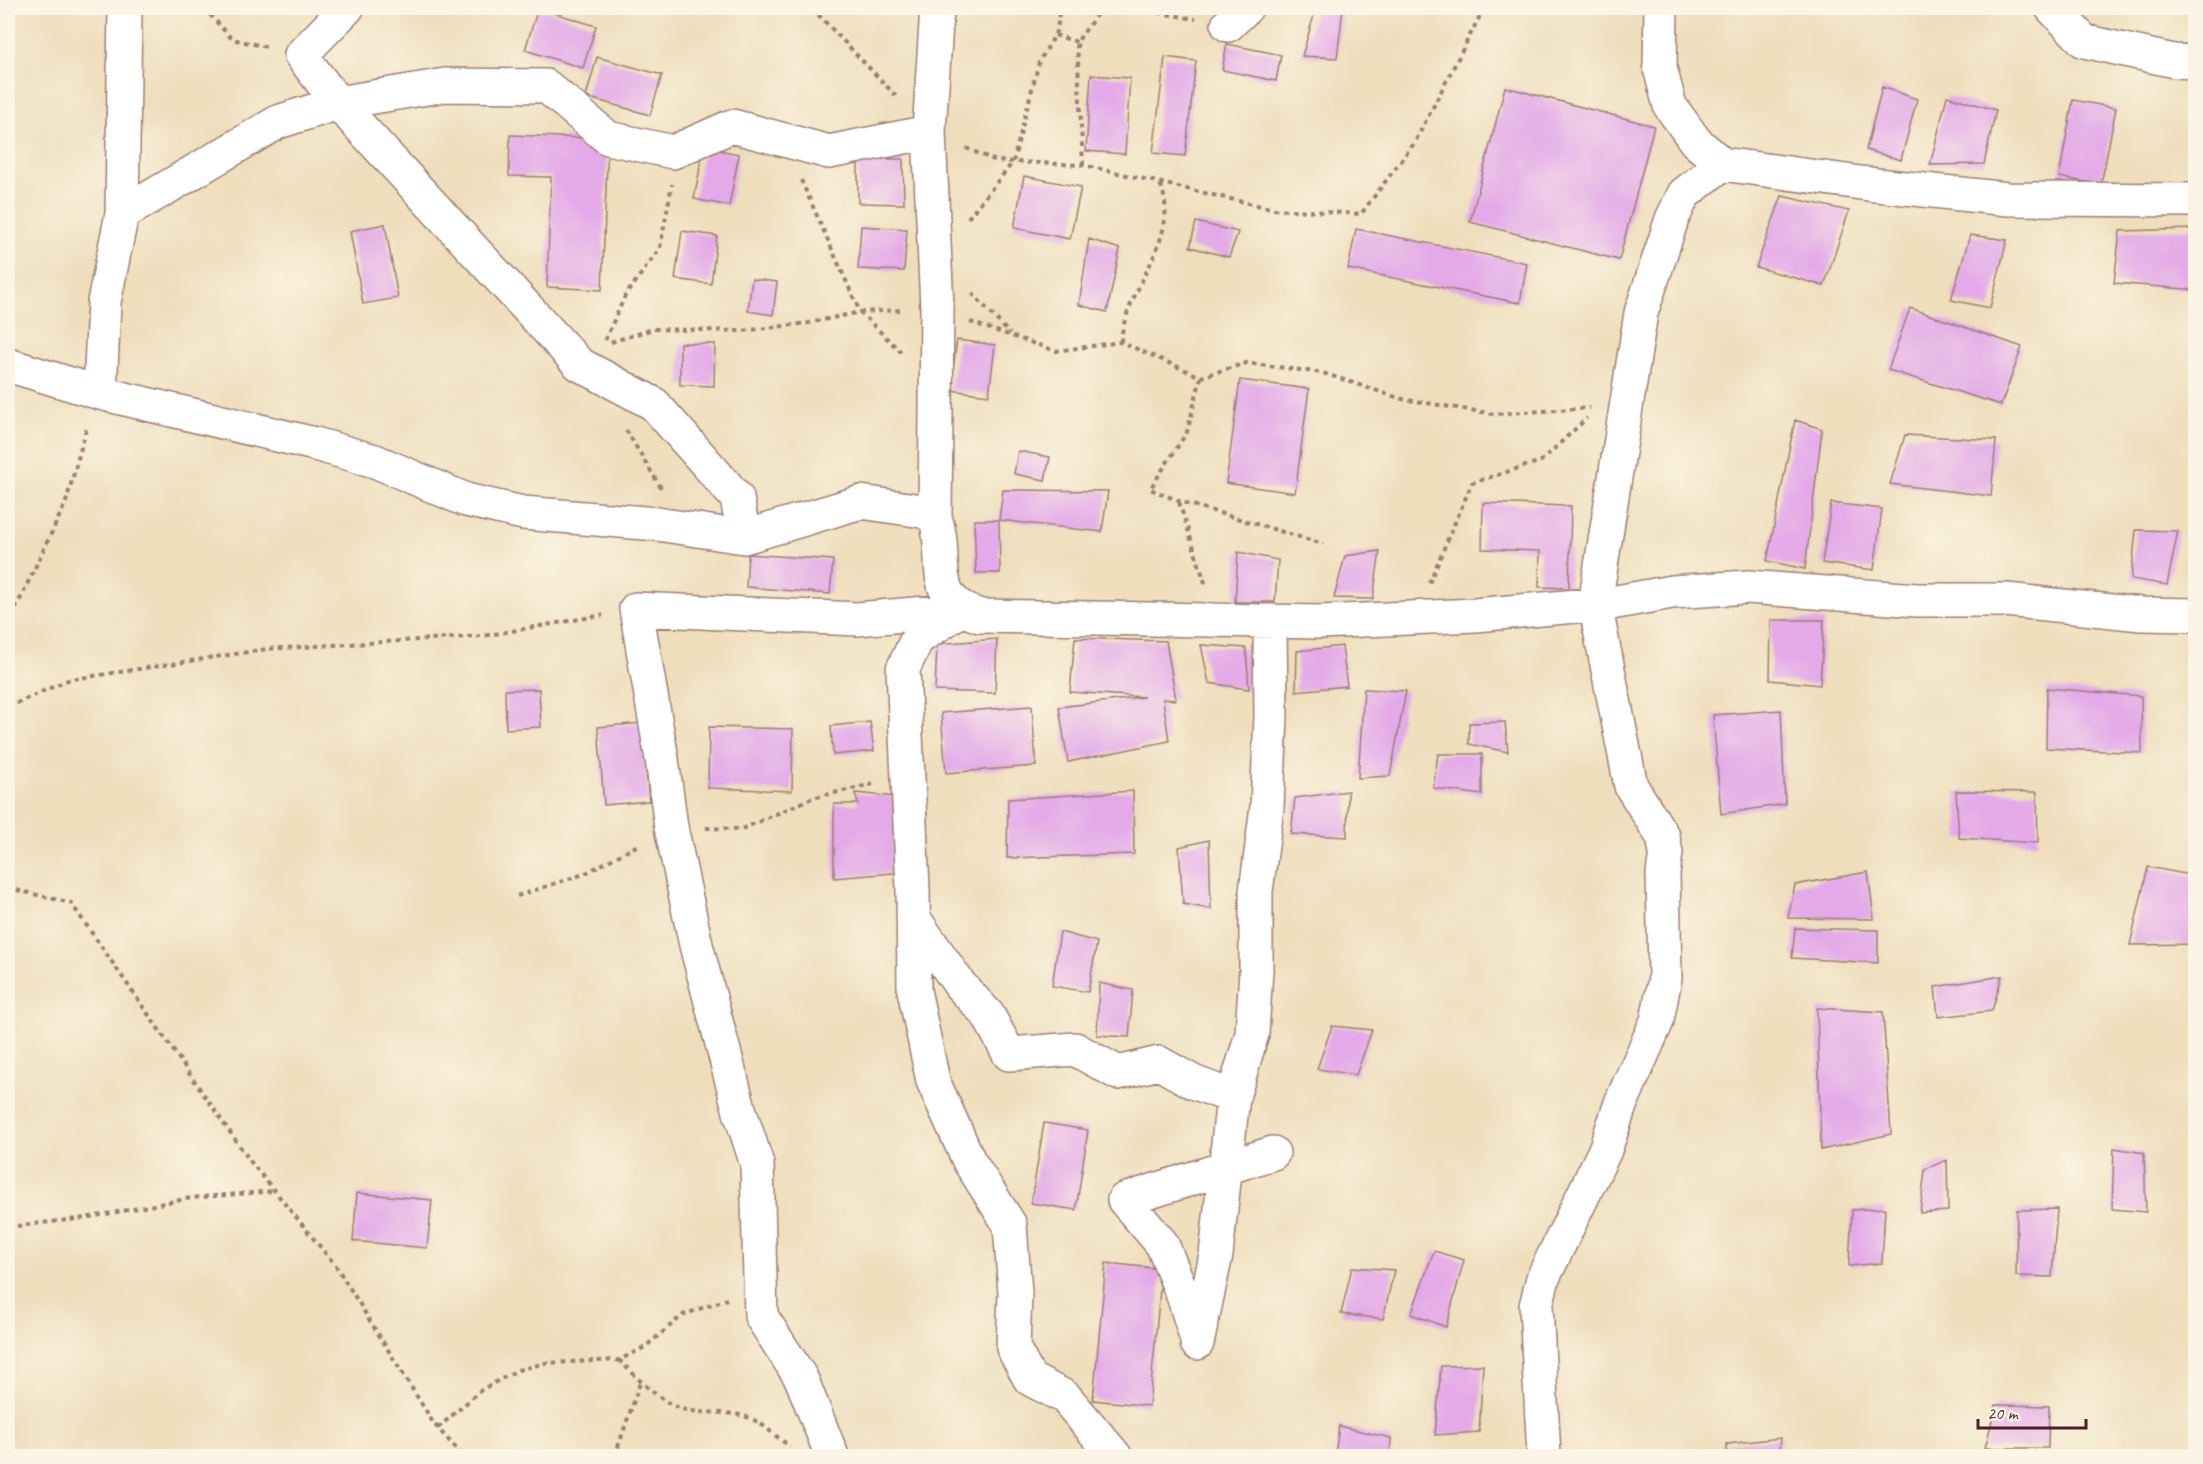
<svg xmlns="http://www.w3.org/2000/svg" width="2203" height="1464" viewBox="0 0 2203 1464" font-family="Caveat,sans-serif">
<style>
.building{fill:#e3a9e8}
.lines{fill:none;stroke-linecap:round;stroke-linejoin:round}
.minor-casing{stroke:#9c7e74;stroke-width:36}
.path{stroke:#9c7e74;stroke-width:4;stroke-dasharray:4.5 4.5;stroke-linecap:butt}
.minor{stroke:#fff;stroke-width:33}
</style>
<rect width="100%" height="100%" fill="#fcf5e5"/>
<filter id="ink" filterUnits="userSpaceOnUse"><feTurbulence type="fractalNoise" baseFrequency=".0167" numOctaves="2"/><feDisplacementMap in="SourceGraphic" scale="12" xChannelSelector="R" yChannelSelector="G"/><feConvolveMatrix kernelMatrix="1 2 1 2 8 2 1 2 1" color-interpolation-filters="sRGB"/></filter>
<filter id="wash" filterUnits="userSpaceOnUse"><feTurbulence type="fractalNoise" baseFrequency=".008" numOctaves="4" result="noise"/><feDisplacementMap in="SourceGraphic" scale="24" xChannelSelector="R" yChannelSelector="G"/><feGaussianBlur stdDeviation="1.35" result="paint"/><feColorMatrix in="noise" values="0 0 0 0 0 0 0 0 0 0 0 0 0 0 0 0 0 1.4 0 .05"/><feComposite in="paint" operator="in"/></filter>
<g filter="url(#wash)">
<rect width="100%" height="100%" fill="#eedebc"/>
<g id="blocks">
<!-- building -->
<path class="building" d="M538 8 596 26 583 68 525 50Z
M1316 8H1343L1337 58 1302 56Z
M1227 44 1281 55 1276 81 1222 70Z
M597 57 662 75 650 115 586 97Z
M1165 57 1196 61 1185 156 1153 153Z
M1091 75 1130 78 1125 154 1086 151Z
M1505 87 1654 126 1619 260 1470 222Z
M1882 87 1917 99 1901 160 1866 150Z
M1947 96 1996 110 1984 164 1930 165Z
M2073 100 2116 108 2101 185 2059 177Z
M510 135 608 139 602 290 547 287 551 177 509 176Z
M704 147 739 154 729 206 694 199Z
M858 159H903L904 204 858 203Z
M1024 176 1081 187 1070 239 1014 228Z
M1782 196 1849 211 1824 286 1756 267Z
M1196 222 1238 232 1229 257 1190 247Z
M385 224 398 298 363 304 350 231Z
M861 226 907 229 904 271 858 269Z
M1356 229 1527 263 1520 303 1348 269Z
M2196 229V290L2114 283 2120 231Z
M682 231 717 236 711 284 675 279Z
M1970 235 2007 240 1990 308 1951 300Z
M1089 239 1120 249 1107 312 1079 305Z
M752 279 777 282 773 315 748 311Z
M1910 308 2022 347 2001 405 1888 370Z
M957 340 995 345 989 395 950 390Z
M680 343 715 344 714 386 680 385Z
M1240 380 1309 389 1295 493 1226 483Z
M1795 420 1822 429 1805 569 1767 561Z
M1905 435 1996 440 1991 496 1890 484Z
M1018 451 1050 457 1045 480 1014 474Z
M1003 490 1108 491 1102 532 999 520Z
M1483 503 1571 506 1569 588 1539 587 1540 551 1482 549Z
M1831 503 1882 509 1874 570 1822 563Z
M974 520H999L1000 573H976Z
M2136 530 2178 531 2167 585 2131 579Z
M1380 551 1373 599 1334 598 1345 556Z
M1238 552 1278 560 1275 602H1235Z
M748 554 833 560 830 594 746 587Z
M1771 620H1824L1820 685 1770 680Z
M1075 638 1166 641 1176 700 1163 699 1169 741 1068 762 1059 707 1144 697 1070 692Z
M997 639 995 693 935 691 937 644Z
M1201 645 1246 648 1249 689 1209 683Z
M1342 646 1347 686 1296 691 1297 651Z
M2047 688 2141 696 2142 753 2046 748Z
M539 689 541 727 506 729 505 690Z
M1364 689 1406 691 1390 776 1358 778Z
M1032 706 1036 766 946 773 941 713Z
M1781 710 1785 804 1721 814 1713 715Z
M870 722 874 751 833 755 831 726Z
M1505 722 1508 752 1469 744V723Z
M642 723 649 801 604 805 598 727Z
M709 727 793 729 792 791 708 788Z
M1438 754H1482V795L1433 788Z
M1133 791 1134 854 1007 858 1008 799Z
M1348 791 1347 837 1291 834 1295 798Z
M1956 791 2037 792 2038 843 1959 838Z
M855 793 907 798 905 872 834 878V804H858Z
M1209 840 1211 909 1183 904 1179 847Z
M2148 867 2196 876V944L2130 945Z
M1868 872 1874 919 1788 918 1795 885Z
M1795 928 1878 930V963L1792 958Z
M1060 932 1097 942 1088 992 1052 986Z
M2002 976 1992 1011 1938 1017 1935 987Z
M1099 983 1133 990 1129 1037 1097 1035Z
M1817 1008 1883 1012 1891 1134 1821 1150Z
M1332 1026 1372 1030 1356 1075 1317 1069Z
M1044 1123 1088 1130 1076 1210 1031 1203Z
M2114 1148 2144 1153 2146 1212 2112 1209Z
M1947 1160 1948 1211 1920 1213 1925 1169Z
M357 1193 432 1200 427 1248 353 1241Z
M1885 1208 1882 1263 1849 1266 1852 1210Z
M2057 1209 2052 1277 2016 1276 2017 1210Z
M1434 1251 1464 1260 1446 1327 1411 1314Z
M1106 1263 1162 1269 1149 1406 1093 1400Z
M1352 1267 1394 1270 1383 1319 1341 1314Z
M1483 1365 1479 1432 1435 1435 1441 1366Z
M1996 1405 2049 1406 2048 1448H1985Z
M1339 1426 1391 1438 1390 1456H1335Z
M1781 1438 1779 1456H1727V1444Z"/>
</g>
</g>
<g filter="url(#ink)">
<use href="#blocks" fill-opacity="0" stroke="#9c7e74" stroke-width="1.5"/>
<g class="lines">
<!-- minor casing -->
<g class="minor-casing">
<path id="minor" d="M347 8 301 55 338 103 579 364 654 404 737 498 744 537
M1661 8 1660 68 1670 106 1696 142 1722 164 1868 184 2008 199 2196 200
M2052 8 2084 41 2174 61 2196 62
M1228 25 1246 8
M122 214 278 122 338 103 445 85 546 86 608 138 673 152 732 126 829 152 929 132
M8 365 100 393 315 444 375 461 466 500 523 513 657 524 744 537 861 502 922 511 935 517C950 559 924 598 980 616L1320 622 1475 615 1611 603 1672 592 1748 587 1917 600H2006L2141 614 2196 615
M100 393 104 302 122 214 125 8
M935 517 937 308 929 132 937 8
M959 611 917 639 903 669 913 889 914 990 933 1081 969 1161 1010 1225 1015 1293 1013 1348 1030 1379 1065 1397 1115 1456
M914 919 960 985 988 1015 1009 1054 1075 1049 1118 1073 1159 1063 1193 1082 1233 1097 1216 1255 1197 1343
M1233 1097 1252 1034 1256 970V891L1267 807 1271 716 1270 621
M1197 1340 1184 1298 1162 1244 1124 1200 1273 1153
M832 1456 801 1378 761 1316 757 1164 740 1112 696 945 671 827 662 759 636 609 857 619 961 610
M1544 1456 1536 1306 1543 1278 1605 1150 1621 1103 1657 1021 1665 978 1663 873 1666 853 1663 837 1631 786 1595 604 1641 313 1672 219 1684 194 1722 164"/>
</g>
<!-- path -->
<path class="path" d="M204 8 232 39 267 47
M812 8 896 96
M1099 8V11L1136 9 1196 19
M1055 35 1077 42
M966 148 996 161 1083 165 1274 209 1361 214 1415 142 1484 8
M1083 165 1077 42 1099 11
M801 180 860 312 901 352
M968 218 1013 162 1039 62 1055 35 1059 19 1058 8
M972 293 1010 334
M970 322 1056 351 1121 342 1201 377 1246 363 1323 373 1402 399 1494 414 1590 408
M605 340 625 296 660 248 672 184
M611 342 653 329 742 331 809 323 860 312 903 310
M1121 342C1124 288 1185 238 1159 181
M1201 377 1187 432 1150 489 1179 501 1323 544
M626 430 661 488
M1179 502 1206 586
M1429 583 1472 483 1541 461 1587 418
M8 625 66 502 87 426
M8 707 68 680 267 649 483 636 603 615
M706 828 742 829 812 798 873 784
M8 888 71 903 250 1161 336 1266 434 1424 463 1456
M517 896 584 874 640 844
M8 1227 85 1218 191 1198 274 1191
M619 1360C639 1379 663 1407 691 1411 712 1414 737 1410 756 1421 768 1428 778 1439 790 1446
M438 1428 481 1390 518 1370 546 1363 619 1360 645 1347 683 1315 727 1299
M615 1456 641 1380"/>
<!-- minor -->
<use href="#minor" class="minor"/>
</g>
</g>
<!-- margin -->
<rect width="2203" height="1464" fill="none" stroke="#fcf5e5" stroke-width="30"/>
<!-- scale -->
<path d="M1978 1419v9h108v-9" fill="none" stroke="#4a1f2b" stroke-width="3"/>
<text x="1987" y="1419" font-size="18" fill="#4a1f2b" stroke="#fcf5e5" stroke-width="4.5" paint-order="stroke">20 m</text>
</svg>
